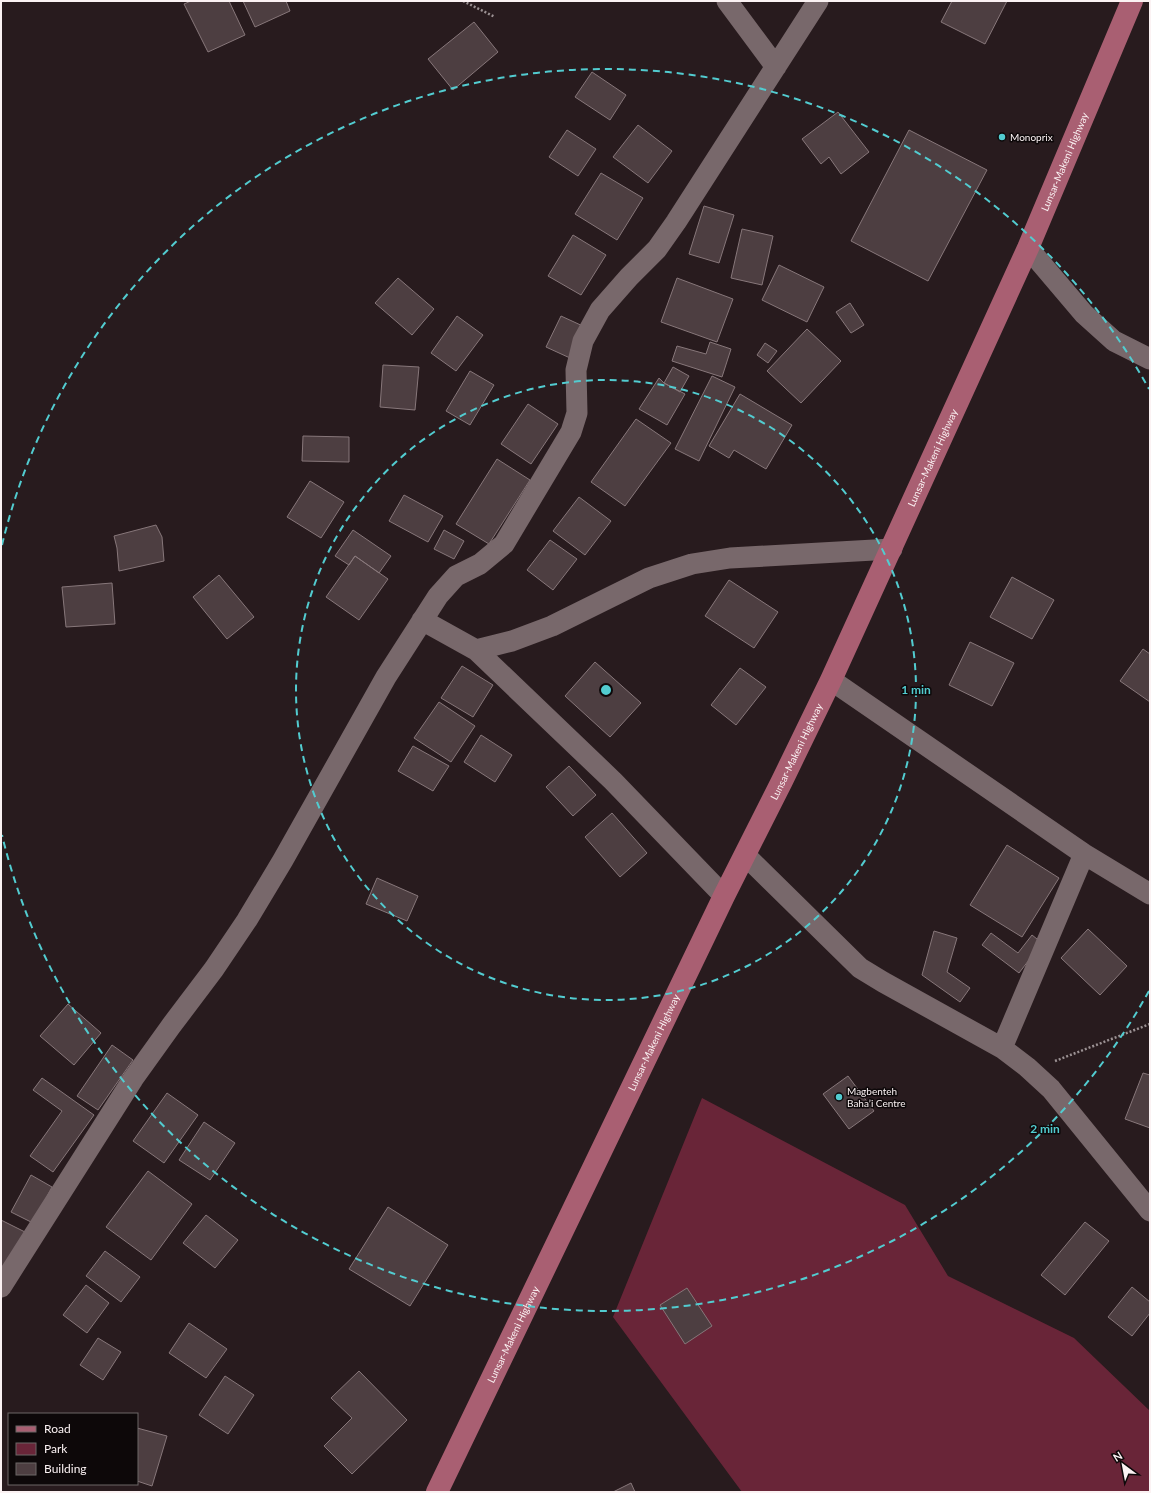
<svg xmlns="http://www.w3.org/2000/svg" width="1151" height="1493" viewBox="0 0 1151 1493" font-family="Lato,sans-serif">
<style>
.green{fill:#692538}
.building{fill:#4d3e41;stroke:#87777a}
.lines{fill:none;stroke-linecap:round;stroke-linejoin:round}
.path{stroke:#9b9193;stroke-width:2.5;stroke-dasharray:2 2;stroke-linecap:butt}
.minor{stroke:#78686b;stroke-width:21}
.primary{stroke:#a95f72;stroke-width:22}
.ring{fill:none;stroke:#52ccd0;stroke-width:2;stroke-dasharray:7 5}
.poi-dot{fill:#52ccd0;stroke:#0d0809;stroke-width:1.5}
.labels{text-anchor:middle;stroke-width:3;stroke-linejoin:round;paint-order:stroke}
.poi-label{font-size:10px;fill:#fbf2f3;stroke:#0d0809;text-anchor:start}
.street-label{font-size:10px;fill:#fbf2f3;stroke:#0d0809}
.centre{fill:#52ccd0;stroke:#0d0809;stroke-width:2}
.ring-label{font-size:12px;text-anchor:middle;font-weight:bold;fill:#52ccd0;stroke:#0d0809;stroke-width:3;stroke-linejoin:round;paint-order:stroke}
</style>
<rect width="100%" height="100%" fill="#281b1e"/>
<!-- green -->
<path class="green" d="M702 1098 905 1205 948 1276 1074 1338 1150 1411V1492H742L613 1317Z"/>
<!-- building -->
<path class="building" d="M191 1H229L245 35 208 52 184 4Z
M243 1H286L290 11 255 27Z
M952 1H1007L985 44 941 22Z
M474 22 498 52 453 90 428 59Z
M592 72 626 95 610 120 575 97Z
M838 112 869 152 841 174 829 157 821 164 802 139Z
M638 125 672 151 648 183 613 157Z
M567 130 596 149 578 176 549 157Z
M909 130 987 170 928 281 851 241Z
M601 173 643 198 617 240 575 214Z
M704 206 734 215 719 263 689 254Z
M742 229 773 236 762 285 731 278Z
M573 235 606 255 581 295 548 276Z
M779 265 824 287 807 322 762 300Z
M398 278 434 309 412 335 375 303Z
M677 278 733 299 717 342 661 322Z
M850 303 864 325 851 333 836 312Z
M457 316 483 335 456 371 431 353Z
M561 316 585 327 570 358 546 347Z
M807 329 841 361 801 403 767 371Z
M710 342 731 349 722 377 672 361 677 346 706 354Z
M765 343 777 351 768 363 757 355Z
M383 365 419 367 415 410 380 407Z
M673 367 689 376 680 392 664 383Z
M470 371 494 385 470 425 446 411Z
M712 376 735 387 699 461 675 449Z
M659 378 664 383 685 394 667 425 639 409Z
M740 394 792 425 766 469 734 450 729 458 709 446Z
M528 404 558 424 531 464 501 444Z
M636 419 671 443 625 506 591 482Z
M303 436 349 437V462L302 461Z
M497 459 530 480 489 544 456 524Z
M310 481 344 502 321 538 287 517Z
M404 495 443 516 428 542 389 521Z
M579 497 611 521 585 555 553 531Z
M156 525 162 537 164 561 119 571 117 548 114 536Z
M353 530 391 556 379 573 355 556 349 565 335 556Z
M444 530 464 541 454 559 434 549Z
M550 540 577 559 553 590 527 570Z
M355 556 388 579 359 620 326 597Z
M219 575 254 617 227 639 193 597Z
M1012 577 1054 600 1032 639 990 617Z
M729 580 778 612 754 648 705 616Z
M112 583 115 624 66 627 62 587Z
M970 642 1014 663 992 706 949 685Z
M1143 649 1150 654V702L1120 681Z
M595 662 641 703 610 737 565 696Z
M462 666 493 685 473 717 441 698Z
M740 668 766 687 736 725 711 705Z
M439 702 475 726 451 762 414 738Z
M481 735 512 755 495 782 464 762Z
M413 746 449 766 433 791 398 771Z
M569 766 596 795 573 816 546 787Z
M612 813 647 853 620 877 585 837Z
M1007 845 1059 878 1022 937 970 905Z
M377 878 418 896 407 921 366 904Z
M1088 929 1127 966 1100 995 1061 958Z
M934 931 957 938 947 972 970 988 960 1002 922 975Z
M991 933 1018 953 1032 935 1042 943 1019 973 982 945Z
M68 1004 101 1033 74 1065 40 1036Z
M112 1045 133 1060 98 1110 77 1096Z
M1143 1073 1150 1075V1128L1125 1119Z
M848 1076 874 1111 849 1129 823 1094Z
M42 1078 94 1115 53 1172 30 1156 62 1111 33 1090Z
M167 1093 198 1115 164 1163 133 1141Z
M204 1122 235 1143 210 1180 179 1160Z
M148 1171 192 1204 151 1260 106 1227Z
M31 1175 52 1187 33 1223 11 1212Z
M388 1207 448 1245 410 1306 349 1269Z
M206 1215 238 1240 215 1268 183 1243Z
M1 1220 27 1233 8 1269 1 1266Z
M1085 1222 1109 1241 1065 1295 1041 1275Z
M105 1251 140 1277 121 1302 86 1276Z
M86 1285 109 1303 87 1333 63 1315Z
M1132 1287 1150 1302V1313L1132 1336 1108 1317Z
M687 1288 712 1326 685 1344 660 1305Z
M189 1323 227 1349 206 1378 169 1353Z
M98 1338 121 1352 103 1380 80 1365Z
M359 1371 407 1420 352 1474 324 1446 352 1418 331 1398Z
M225 1376 254 1395 228 1434 199 1415Z
M137 1428 167 1436 152 1486 137 1481Z
M631 1483 635 1492H613Z"/>
<g class="lines">
<!-- path -->
<path class="path" d="M463 1 495 17
M1055 1061 1150 1024"/>
<!-- minor -->
<path class="minor" d="M727 1 776 67
M1028 248 1084 314 1114 341 1150 359
M422 620 476 650 512 641 552 626 649 578 692 564 730 558 892 549
M476 650 613 781 724 896
M831 680 1084 854 1150 894
M745 855 860 968 883 982 1002 1048 1027 1067 1051 1089 1150 1211
M1002 1048 1084 854
M1 1287 133 1079 171 1026 214 969 247 920 283 860 386 677 438 596 456 576 480 564 504 544 571 432 577 413 576 370 583 341 600 310 629 277 657 249 676 222 818 1"/>
<!-- primary -->
<path class="primary" id="s1" d="M437 1492 724 896 782 781 831 680 1028 248 1132 1"/>
</g>
<!-- distance rings -->
<g class="ring">
<circle cx="606" cy="690" r="310"/>
<path d="M1149 991A621 621 0 0 1 2 835M2 545A621 621 0 0 1 1149 389"/>
</g>
<!-- markers -->
<g class="poi-dot">
<circle cx="1002" cy="137" r="4"/>
<circle cx="839" cy="1097" r="4"/>
</g>
<g class="labels">
<!-- poi labels -->
<g class="poi-label">
<text x="1010" y="141">Monoprix</text>
<text x="847" y="1095">Magbenteh<tspan x="847" dy="12">Baha’i Centre</tspan></text>
</g>
<!-- street labels -->
<g class="street-label">
<text dy="4" stroke="none"><textPath href="#s1" startOffset="1471">Lunsar-Makeni Highway</textPath></text>
<text dy="4" stroke="none"><textPath href="#s1" startOffset="1147">Lunsar-Makeni Highway</textPath></text>
<text dy="4" stroke="none"><textPath href="#s1" startOffset="823">Lunsar-Makeni Highway</textPath></text>
<text dy="4" stroke="none"><textPath href="#s1" startOffset="499">Lunsar-Makeni Highway</textPath></text>
<text dy="4" stroke="none"><textPath href="#s1" startOffset="175">Lunsar-Makeni Highway</textPath></text>
</g>
</g>
<circle cx="606" cy="690" r="6" class="centre"/>
<g class="ring-label">
<text x="916" y="694">1 min</text>
<text x="1045" y="1133">2 min</text>
</g>
<!-- border -->
<rect width="1151" height="1493" fill="none" stroke="#fbf2f3" stroke-width="4"/>
<!-- legend -->
<rect x="8" y="1413" width="130" height="72" fill="#0d0809" stroke="#6c6667"/>
<rect x="16" y="1426" width="20" height="6" fill="#a95f72" stroke="#6c6667"/>
<text x="44" y="1433" font-size="12" fill="#fbf2f3">Road</text>
<rect x="16" y="1443" width="20" height="12" fill="#692538" stroke="#6c6667"/>
<text x="44" y="1453" font-size="12" fill="#fbf2f3">Park</text>
<rect x="16" y="1463" width="20" height="12" fill="#4d3e41" stroke="#6c6667"/>
<text x="44" y="1473" font-size="12" fill="#fbf2f3">Building</text>
<!-- north arrow -->
<g transform="translate(1123 1465) rotate(328)" stroke="#0d0809" stroke-width="3" paint-order="stroke">
<path d="M0-3L7 15L0 10L-7 15Z" fill="#fbf2f3"/>
<text y="-6" font-size="11" font-weight="bold" text-anchor="middle" fill="#fbf2f3">N</text>
</g>
</svg>
